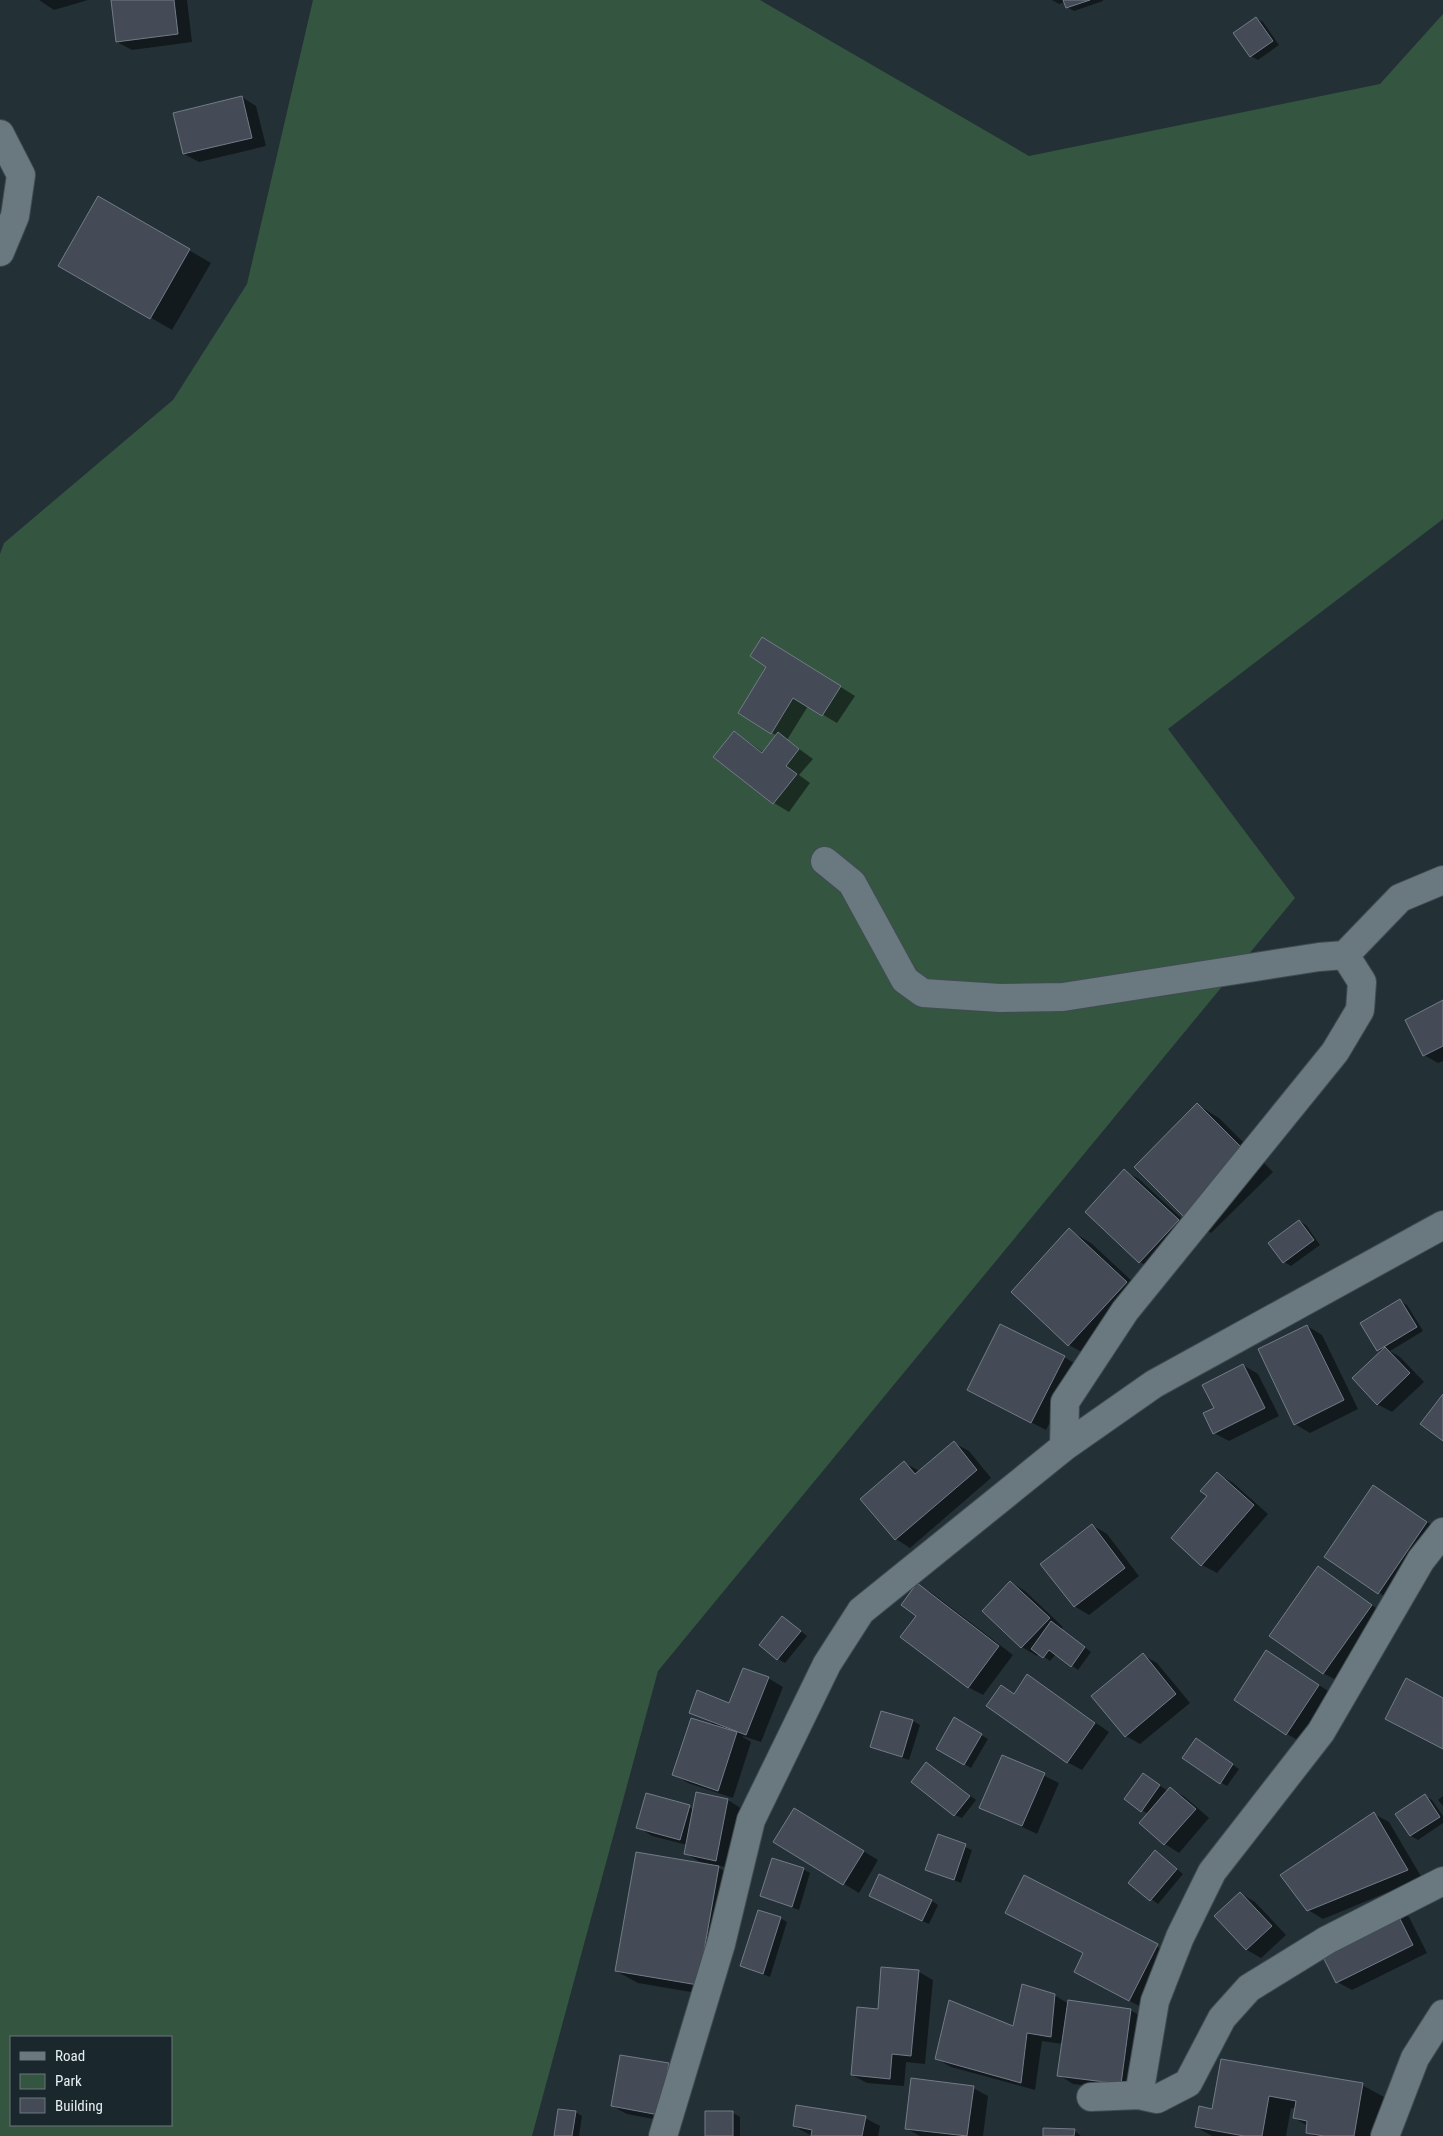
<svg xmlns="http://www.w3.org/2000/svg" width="1443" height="2136" viewBox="0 0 1443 2136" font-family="'Roboto Condensed',sans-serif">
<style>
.green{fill:#345540;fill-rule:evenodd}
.shadow{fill:#0007}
.building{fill:#444b56;stroke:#727b87}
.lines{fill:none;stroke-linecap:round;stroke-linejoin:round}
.minor-casing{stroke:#404c51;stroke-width:30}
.minor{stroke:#69797f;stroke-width:28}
</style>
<rect width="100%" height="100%" fill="#233137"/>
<!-- green -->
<path class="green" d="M313 0H760L1029 156 1380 84 1443 14V519L1168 729 1295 898 658 1671 532 2136H0V554L4 543 173 400 247 284ZM11 2037H171V2125H11Z"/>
<!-- shadow -->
<path class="shadow" d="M39 0H88L54 10Z
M112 0H187L192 42 132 50 117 42Z
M1052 0H1103V1L1074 11 1067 7 1065 2 1059 4Z
M1256 18 1263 22 1279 45 1258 60 1251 56Z
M242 97 256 106 266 146 199 162 184 154Z
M99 198 211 263 172 330 60 265Z
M777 647 855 696 837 723 808 706 787 740 813 759 799 775 810 783 789 812 774 803 715 757 735 732 764 753 777 736 739 712 768 667Z
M1443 1002V1061L1438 1063 1424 1055Z
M1198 1105 1219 1118 1273 1172 1211 1233 1189 1221Z
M1124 1171 1139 1179 1193 1229 1155 1270 1140 1262Z
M1299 1221 1306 1225 1320 1245 1291 1266 1284 1262Z
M1069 1230 1091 1243 1148 1296 1091 1357 1069 1345 1012 1292Z
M1400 1301 1407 1305 1423 1331 1390 1351 1400 1357 1424 1382 1392 1412 1377 1404 1381 1352 1378 1350Z
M1307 1326 1322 1335 1358 1409 1310 1433 1295 1424Z
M1064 1357 1079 1366 1046 1430 969 1390Z
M1243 1365 1258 1374 1279 1416 1229 1441 1214 1433 1215 1409Z
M954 1443 969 1451 991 1478 910 1548 896 1539 905 1463 919 1471Z
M1217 1474 1232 1482 1268 1514 1217 1573 1202 1565 1209 1496Z
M1374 1487 1441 1531 1393 1602 1326 1557Z
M1092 1525 1107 1534 1139 1576 1089 1615 1074 1606Z
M1319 1568 1386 1615 1338 1681 1323 1673Z
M1011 1582 1025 1591 1063 1627 1061 1629 1091 1652 1078 1670 1056 1654 1050 1661 1039 1653 1037 1656 1022 1647 984 1611Z
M918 1585 932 1593 1013 1655 983 1695 968 1687 918 1615Z
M789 1622 807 1636 785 1663 778 1659Z
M1267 1652 1333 1694 1301 1742 1287 1734Z
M1143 1655 1157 1663 1190 1703 1140 1744 1126 1736Z
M1028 1676 1109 1732 1082 1770 1067 1762 1001 1687 1015 1695Z
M768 1678 783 1687 761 1742 743 1736V1737L751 1742 733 1798 688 1783 674 1775 712 1723 690 1712 730 1705Z
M954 1719 988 1739 971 1768 937 1748Z
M913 1721 920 1725 909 1760 871 1747Z
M1203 1744 1239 1769 1227 1786 1220 1782Z
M1003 1756 1059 1783 1037 1834 981 1807Z
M927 1763 976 1800 962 1818 955 1815Z
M1150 1779 1168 1791 1171 1789 1185 1797 1209 1818 1179 1853 1165 1844 1148 1814 1126 1799Z
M697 1794 728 1800 742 1809 731 1868 714 1865 740 1880 720 1997 638 1983 616 1971 709 1864 700 1862 685 1853 687 1845 652 1836 638 1827 647 1795 694 1809Z
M1425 1796 1432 1800 1443 1816V1823L1418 1840 1411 1836 1397 1815Z
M1443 1796V1806L1438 1800Z
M1374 1814 1389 1822 1422 1878 1323 1919 1308 1910Z
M809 1818 878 1860 859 1893 775 1842Z
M938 1836 972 1850 961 1883 927 1869Z
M1155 1852 1183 1874 1158 1904 1130 1883Z
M803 1869 810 1873 799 1910 761 1896Z
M1024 1877 1179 1958 1151 2012 1097 1984 1084 1954 1006 1912Z
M1240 1893 1255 1902 1286 1935 1261 1958 1247 1950 1216 1916Z
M877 1900 932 1901 938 1905 929 1924Z
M1394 1909 1409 1917 1427 1953 1352 1990 1337 1982Z
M780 1918 787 1922 770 1977 742 1966Z
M919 1972 933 1980 925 2064 906 2062 904 2086 867 2083 852 2075 879 2010Z
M1054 1995 1069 2004 1130 2010 1145 2018 1135 2091 1073 2084 1059 2075 1063 2044 1042 2041 1035 2090 951 2067 937 2059 1014 2027Z
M1222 2060 1362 2085 1384 2097 1378 2136H1314L1307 2132 1308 2126 1294 2118 1296 2109 1291 2108 1286 2136H1212L1196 2127 1214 2110Z
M668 2064 683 2073 674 2123 627 2114 612 2106Z
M973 2088 988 2096 983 2136H920L906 2128Z
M575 2112 582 2116 579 2136H556Z
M733 2113 740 2117V2136H706Z
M865 2118 880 2126 878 2136H812L794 2126Z
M1074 2130 1081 2136H1044Z"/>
<!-- building -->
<path class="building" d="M111 0H174L178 34 116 42Z
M1063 0H1090L1066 8Z
M1256 17 1273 41 1250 57 1233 33Z
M242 96 252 138 183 154 173 113Z
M98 196 190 249 150 319 58 266Z
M762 637 841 686 822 716 793 698 771 734 738 713 766 667 750 656Z
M734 731 762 753 778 732 799 749 786 766 797 774 773 804 713 757Z
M1443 1000V1046L1423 1056 1405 1020Z
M1197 1103 1252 1158 1189 1222 1134 1167Z
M1124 1169 1179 1220 1139 1263 1085 1212Z
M1299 1220 1314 1240 1283 1263 1268 1243Z
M1069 1228 1127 1282 1068 1346 1011 1292Z
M1400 1299 1417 1327 1377 1351 1360 1323Z
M1000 1324 1065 1356 1031 1423 967 1390Z
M1307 1325 1344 1400 1294 1425 1258 1349Z
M1385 1347 1410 1373 1377 1405 1352 1378Z
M1243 1364 1265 1408 1213 1434 1203 1413 1214 1408 1202 1385Z
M1443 1394V1441L1420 1424Z
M954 1441 977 1470 895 1540 860 1499 904 1461 915 1474Z
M1217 1472 1254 1505 1201 1566 1171 1538 1207 1496 1200 1491Z
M1373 1485 1427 1522 1378 1594 1324 1557Z
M1092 1524 1125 1568 1074 1607 1040 1564Z
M1318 1566 1372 1605 1323 1674 1269 1636Z
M1010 1581 1050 1618 1021 1648 982 1611Z
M917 1583 999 1646 968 1688 900 1637 916 1616 901 1605Z
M782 1616 801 1631 777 1660 759 1645Z
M1051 1621 1085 1647 1071 1667 1049 1650 1043 1658 1031 1649Z
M1266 1650 1319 1685 1286 1735 1234 1700Z
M1143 1653 1176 1694 1125 1737 1091 1696Z
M743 1668 769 1677 746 1735 689 1713 697 1690 729 1703Z
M1027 1674 1095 1723 1067 1763 986 1706 1001 1685 1014 1694Z
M1406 1678 1443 1698V1749L1385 1719Z
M881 1711 913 1720 902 1757 870 1747Z
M954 1717 982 1734 964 1765 936 1749Z
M691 1718 737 1732 718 1791 672 1775Z
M1196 1738 1233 1764 1220 1784 1182 1758Z
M1002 1755 1045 1773 1022 1826 979 1808Z
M926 1762 970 1796 954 1816 911 1782Z
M1143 1773 1160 1785 1141 1812 1124 1799Z
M1170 1787 1196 1809 1164 1845 1139 1823Z
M696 1792 728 1799 716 1861 684 1854Z
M646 1793 690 1805 680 1840 636 1828Z
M1425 1794 1440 1817 1410 1836 1395 1814Z
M794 1808 864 1851 843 1885 773 1842Z
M1374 1812 1408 1870 1307 1911 1280 1875Z
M938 1834 966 1844 954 1880 925 1870Z
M1155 1850 1177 1869 1150 1901 1128 1883Z
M636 1852 719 1866 698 1985 615 1971Z
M772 1858 804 1868 792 1907 760 1896Z
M879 1874 932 1900 922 1921 869 1896Z
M1024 1875 1158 1944 1129 2001 1074 1972 1083 1953 1005 1913Z
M1240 1892 1272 1926 1246 1950 1214 1916Z
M1394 1907 1413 1945 1336 1983 1317 1945Z
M758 1910 781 1917 763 1974 740 1966Z
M881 1967 919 1970 911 2056 892 2054 890 2079 851 2075 857 2007 878 2009Z
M1022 1984 1055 1994 1051 2037 1027 2033 1021 2083 935 2059 949 2000 1013 2026Z
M1068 2000 1131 2009 1121 2084 1057 2076Z
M620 2055 669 2063 659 2115 611 2106Z
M1221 2059 1363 2083 1354 2136H1324L1306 2133 1307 2121 1293 2118 1296 2101 1269 2096 1262 2136H1244L1195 2127 1199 2106 1212 2109Z
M911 2078 974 2086 967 2136 905 2129Z
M796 2105 866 2116 862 2136H811L812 2130 793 2126Z
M558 2109 576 2111 572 2136H554Z
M705 2111H733V2136H705Z
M1043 2128 1075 2129 1074 2136H1043Z"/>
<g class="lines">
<!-- minor casing -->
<g class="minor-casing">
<path id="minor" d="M0 134 21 175 15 216 0 252
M825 861 852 883 905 980 923 993 1000 998 1063 997 1319 957 1345 955 1362 982 1360 1010 1335 1052 1125 1311 1065 1402 1064 1447
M1345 955 1400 898 1443 880
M1443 1532 1421 1560 1321 1732 1212 1872 1180 1937 1155 2001 1139 2095 1157 2099 1188 2083 1222 2018 1249 1988 1327 1940 1443 1881
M1091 2097 1139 2095
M663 2136 721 1944 751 1820 827 1664 861 1611 1064 1447 1154 1384 1443 1225
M1385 2136 1415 2058 1443 2014"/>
</g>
<!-- minor -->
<use href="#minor" class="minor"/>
</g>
<!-- legend -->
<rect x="10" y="2036" width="162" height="90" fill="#1a272d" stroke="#6c777c"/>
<rect x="20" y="2052" width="25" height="8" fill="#69797f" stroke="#6c777c"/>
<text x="55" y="2061" font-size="15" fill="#e6eff2">Road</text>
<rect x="20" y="2074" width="25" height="15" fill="#345540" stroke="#6c777c"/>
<text x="55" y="2086" font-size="15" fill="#e6eff2">Park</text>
<rect x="20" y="2098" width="25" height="15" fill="#444b56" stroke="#6c777c"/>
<text x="55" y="2111" font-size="15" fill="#e6eff2">Building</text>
</svg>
